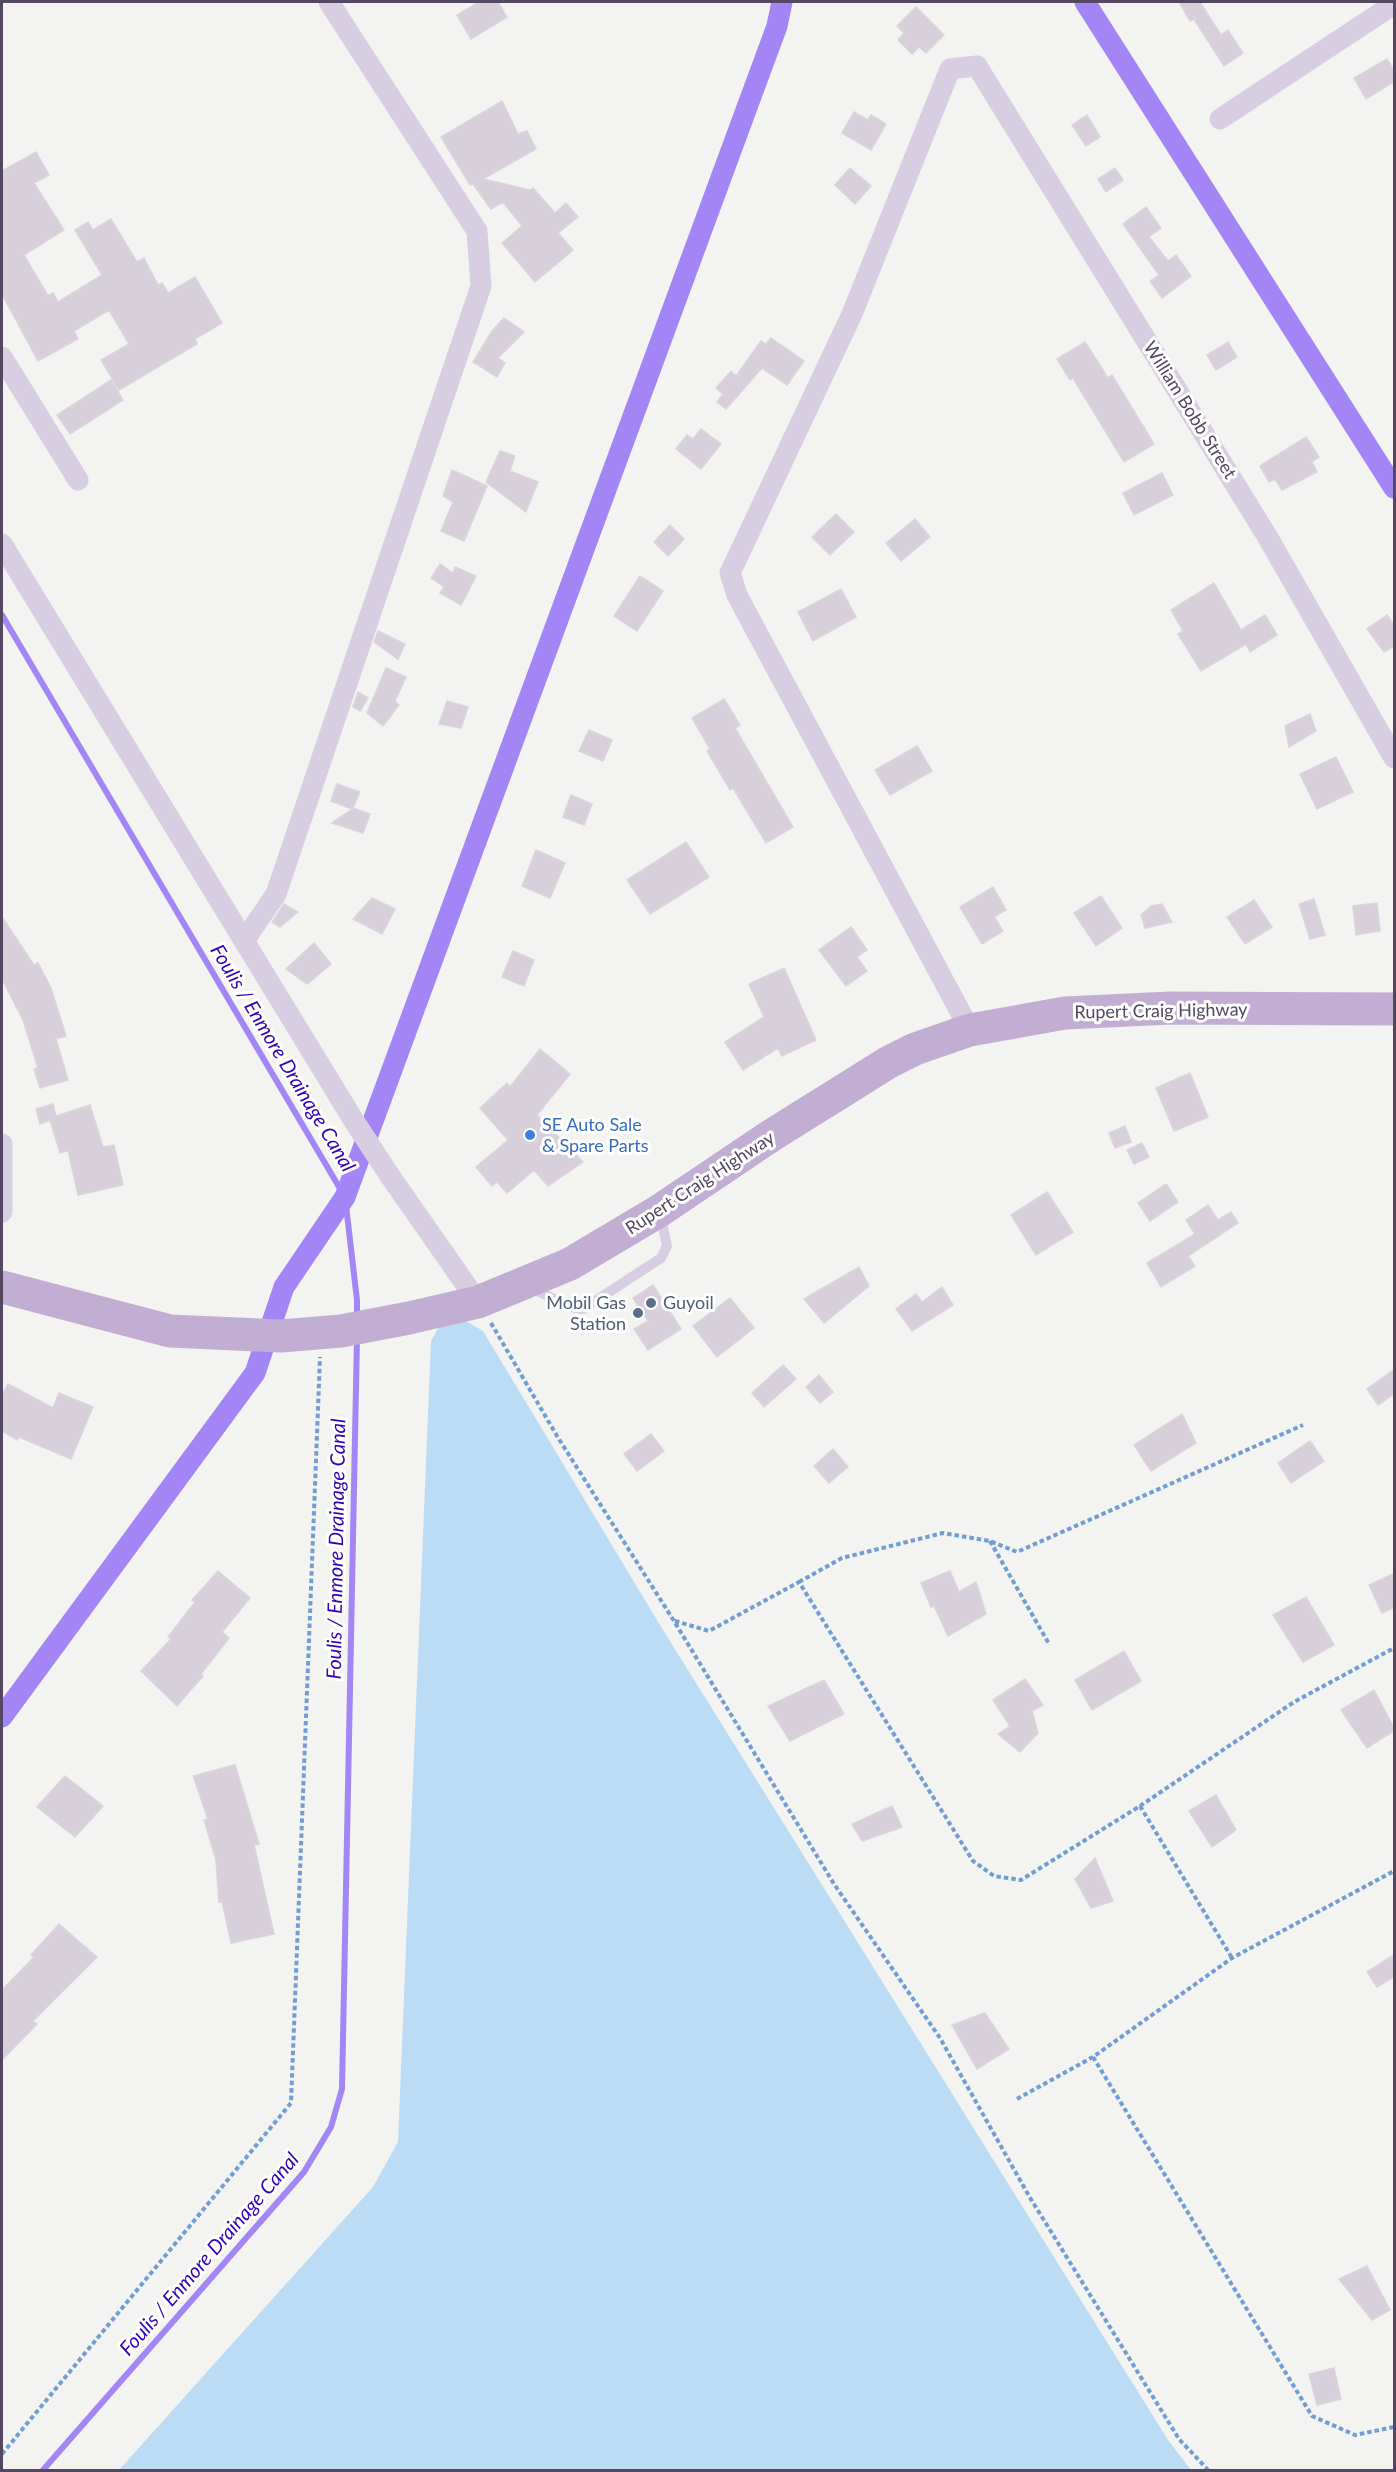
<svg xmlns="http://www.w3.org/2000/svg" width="1396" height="2472" viewBox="0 0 1396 2472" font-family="Lato,sans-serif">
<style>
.green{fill:#bcdbf4}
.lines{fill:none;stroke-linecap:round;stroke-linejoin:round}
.stream{stroke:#a385f5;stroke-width:6}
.canal{stroke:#a385f5;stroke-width:21}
.building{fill:#d7d0da;stroke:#dbd4dd;stroke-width:1.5}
.path{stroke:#709dd6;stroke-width:4;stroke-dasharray:4.5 3;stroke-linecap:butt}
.service{stroke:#d8cee2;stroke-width:10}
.minor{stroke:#d8cee2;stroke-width:21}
.primary{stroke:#c2aed2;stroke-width:33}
.shop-dot{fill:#3f7fe0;stroke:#fff;stroke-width:2}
.service-dot{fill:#5c6f8a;stroke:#fff;stroke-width:2}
.labels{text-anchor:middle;stroke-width:6;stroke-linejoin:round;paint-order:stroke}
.street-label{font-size:18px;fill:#544761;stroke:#fff}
.shop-label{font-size:18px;fill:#366cbe;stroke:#fff;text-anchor:start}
.service-label{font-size:18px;fill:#4e5e75;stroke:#fff;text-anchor:end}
.water-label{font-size:20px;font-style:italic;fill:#3200ba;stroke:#fff}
</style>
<rect width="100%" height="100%" fill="#f3f3f1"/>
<!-- green -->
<path class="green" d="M466 1321 483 1331 663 1630 1168 2440 1191 2470H119L373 2187 398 2142 431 1341 440 1325Z"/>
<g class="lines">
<!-- stream -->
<path class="stream" d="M2 615 345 1197 357 1300V1318
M43 2470 304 2172 331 2127 342 2089 357 1337"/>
<!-- canal -->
<path class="canal" d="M1085 2 1394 488
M2 1717 255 1373 284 1287 345 1197 777 26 782 2"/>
</g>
<!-- building -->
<path class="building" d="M479 2H498L507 17 471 39 457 15Z
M1179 2H1200L1221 35 1228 30 1243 53 1224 66 1194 19 1190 21Z
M916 7 944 35 926 53 919 47 912 54 898 40 904 33 897 26Z
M1387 59 1395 72V81L1366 99 1354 78Z
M502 101 518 134 527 131 536 149 483 179 530 190 533 188 555 213 566 203 578 217 558 233 573 250 535 282 502 243 522 226 503 202 491 209 473 184 470 185 441 137Z
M854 112 868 120 871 115 886 124 871 150 842 133Z
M1087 115 1100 137 1086 146 1072 125Z
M36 152 49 175 34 183 64 230 24 255 48 296 53 293 58 302 102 275 75 230 88 222 93 230 111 219 137 262 144 258 158 285 162 283 168 293 195 277 222 323 195 339 197 344 119 390 101 360 129 344 109 310 74 331 78 339 38 361 2 294V171Z
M850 168 871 186 855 204 835 185Z
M1115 168 1123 180 1106 192 1098 179Z
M1146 207 1161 228 1149 237 1168 261 1176 255 1191 276 1162 298 1150 281 1159 275 1123 224Z
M504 318 524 332 498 358 505 363 497 377 473 362 492 331Z
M771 338 804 361 787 385 762 368 726 409 717 402 723 394 716 388 731 371 736 376 761 341 766 344Z
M1085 342 1108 378 1112 375 1154 444 1124 462 1073 378 1070 380 1057 359Z
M1228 342 1237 357 1216 370 1207 355Z
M111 380 123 400 70 434 57 415Z
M701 429 721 444 701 469 676 449 687 435 693 439Z
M1306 437 1319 457 1312 462 1317 472 1282 490 1275 479 1269 482 1260 466Z
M500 451 515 456 510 471 538 482 526 512 486 482Z
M452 470 487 486 464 541 441 531 453 502 443 496Z
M1162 473 1173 495 1134 515 1123 493Z
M836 514 854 532 830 555 812 537Z
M915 519 930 537 901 561 886 543Z
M670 525 684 539 668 556 654 542Z
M440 564 453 573 455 567 476 576 461 605 440 593 444 587 431 578Z
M640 576 663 591 637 631 614 616Z
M1214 583 1241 630 1265 615 1277 635 1250 652 1246 644 1201 671 1178 634 1183 631 1171 610Z
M841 589 856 617 813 641 798 612Z
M1387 615 1395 627V645L1384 652 1367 629Z
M378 631 405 644 398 659 374 642Z
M386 668 406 677 395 701 399 705 383 726 367 713Z
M358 692 368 698 360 711 353 707Z
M724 699 740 725 735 728 793 827 766 843 733 788 730 790 707 751 710 749 692 718Z
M447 701 468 707 461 728 439 724Z
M1310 714 1316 731 1289 747 1285 726Z
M589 730 612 740 603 761 579 751Z
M917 746 932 771 890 795 875 770Z
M1336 757 1353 792 1317 809 1300 774Z
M337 784 360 792 353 808 370 814 363 833 332 823 352 809 331 801Z
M571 795 592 804 584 825 563 817Z
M686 842 709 877 650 914 627 880Z
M536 850 565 863 550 898 522 886Z
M993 887 1006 910 994 917 1003 931 982 944 960 907Z
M1101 896 1122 928 1096 946 1074 913Z
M372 898 395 909 382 934 353 919Z
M1314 899 1325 935 1310 939 1299 904Z
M1254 900 1272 927 1245 944 1227 917Z
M1377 903 1380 931 1356 935 1353 906Z
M284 904 298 912 280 927 272 922Z
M1162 904 1172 922 1145 928 1141 915 1151 906Z
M2 917 34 965 38 963 51 988 66 1036 56 1039 68 1080 40 1088 34 1069 38 1068 23 1020 2 979Z
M851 927 867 950 857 957 867 971 846 986 819 950Z
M314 943 331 964 307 984 286 969Z
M513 951 534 960 524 986 502 977Z
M784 968 816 1040 782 1056 778 1048 743 1070 725 1042 764 1017 749 984Z
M540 1049 570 1074 537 1115 583 1162 548 1186 534 1170 507 1193 497 1182 492 1186 476 1167 508 1140 480 1108 507 1083 510 1087Z
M1190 1073 1208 1117 1174 1131 1156 1088Z
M53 1104 56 1116 90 1105 103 1147 114 1145 123 1185 78 1195 68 1150 60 1153 50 1120 40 1124 36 1109Z
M1125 1126 1131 1142 1115 1148 1109 1133Z
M1142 1143 1149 1157 1134 1164 1127 1150Z
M1166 1184 1178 1202 1150 1221 1138 1203Z
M1047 1192 1073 1232 1036 1255 1011 1215Z
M1208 1205 1218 1220 1231 1212 1238 1223 1188 1256 1195 1266 1161 1287 1147 1263 1195 1234 1186 1220Z
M859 1267 869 1286 824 1323 804 1299Z
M653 1285 681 1329 648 1350 634 1329 648 1321 633 1298Z
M942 1287 953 1305 912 1331 896 1309 916 1294 922 1302Z
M730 1298 754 1328 717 1357 693 1326Z
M783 1365 796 1379 764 1407 752 1393Z
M1395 1369V1393L1378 1405 1367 1389Z
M819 1375 833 1392 820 1403 806 1387Z
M8 1384 53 1408 59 1393 93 1407 71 1459 19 1437 17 1440 2 1431V1395Z
M1182 1414 1196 1443 1151 1471 1134 1445Z
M651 1434 664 1451 637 1471 624 1454Z
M1310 1441 1324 1461 1291 1483 1278 1463Z
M833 1449 848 1467 829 1483 814 1466Z
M218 1571 250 1598 222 1632 229 1638 201 1674 203 1676 177 1706 141 1671 171 1639 168 1637 195 1602 192 1600Z
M950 1571 959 1592 976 1582 986 1614 948 1636 934 1606 931 1607 921 1583Z
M1395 1573V1607L1382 1613 1369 1585Z
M1306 1597 1334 1645 1303 1662 1273 1615Z
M1124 1651 1141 1681 1092 1710 1075 1680Z
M1025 1679 1043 1705 1032 1711 1038 1733 1020 1752 998 1734 1010 1726 993 1700Z
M824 1680 844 1714 790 1741 768 1706Z
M1374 1690 1395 1730 1367 1748 1341 1710Z
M235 1765 259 1844 254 1845 274 1934 231 1943 222 1901 219 1902 216 1860 204 1820 208 1819 193 1776Z
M65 1776 103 1806 75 1837 37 1807Z
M1216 1795 1236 1830 1212 1847 1189 1811Z
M892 1806 902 1827 862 1841 852 1824Z
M1095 1858 1113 1901 1091 1908 1075 1879Z
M59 1924 97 1957 33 2021 37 2024 2 2060V1990L34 1957 31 1955Z
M1395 1954V1976L1377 1987 1367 1972Z
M985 2013 1009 2049 977 2069 952 2025Z
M1367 2266 1390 2310 1372 2320 1339 2279Z
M1334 2368 1341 2399 1317 2405 1309 2374Z"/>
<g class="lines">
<!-- path -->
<path class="path" d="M491 1323 557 1436 674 1621 834 1884 940 2038 1029 2196 1179 2439 1208 2470
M990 1541 1049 1644
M799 1582 842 1558 943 1533 990 1541 1017 1552 1303 1425
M675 1621 709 1631 799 1582 973 1861 994 1876 1021 1880 1140 1806 1294 1702 1394 1648
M1140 1806 1232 1958
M1093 2057 1312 2416 1355 2435 1394 2427
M1017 2099 1093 2057 1232 1958 1394 1871
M2 2454 291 2103 320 1357"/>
<!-- service -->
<path class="service" d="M530 1287 570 1307 583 1309 661 1258 667 1246 660 1214"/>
<!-- minor -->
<path class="minor" d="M1220 119 1394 4
M2 357 78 480
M2 544 354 1121 390 1176 478 1302
M244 941 276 894 481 286 477 231 329 2
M970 1030 737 595 730 573 852 314 950 69 977 66 1267 536 1394 758
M2 1144V1212"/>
<!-- primary -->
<path class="primary" d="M2 1287 170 1331 281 1336 341 1331 409 1318 478 1302 570 1264 659 1211 772 1135 889 1062 915 1049 970 1030 1065 1013 1171 1008 1394 1009"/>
</g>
<!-- markers -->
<circle class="shop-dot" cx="530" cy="1135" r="6"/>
<g class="service-dot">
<circle cx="651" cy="1303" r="6"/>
<circle cx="638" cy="1313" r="6"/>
</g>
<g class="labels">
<!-- street labels -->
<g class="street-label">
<text transform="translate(1190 410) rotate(58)" y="6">William Bobb Street</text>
<text transform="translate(1161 1011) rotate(-1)" y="6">Rupert Craig Highway</text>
<text transform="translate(700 1183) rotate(-33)" y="6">Rupert Craig Highway</text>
</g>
<!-- shop labels -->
<g class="shop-label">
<text x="542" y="1131">SE Auto Sale<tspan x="542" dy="21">&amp; Spare Parts</tspan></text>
</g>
<!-- service labels -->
<g class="service-label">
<text x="626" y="1309">Mobil Gas<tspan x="626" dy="21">Station</tspan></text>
<text x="663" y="1309" text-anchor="start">Guyoil</text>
</g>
<!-- water labels -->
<g class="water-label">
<text transform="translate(283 1058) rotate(59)" y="7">Foulis / Enmore Drainage Canal</text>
<text transform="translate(336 1549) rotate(-89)" y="7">Foulis / Enmore Drainage Canal</text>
<text transform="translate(209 2254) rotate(-49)" y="7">Foulis / Enmore Drainage Canal</text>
</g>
</g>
<!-- border -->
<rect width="1396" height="2472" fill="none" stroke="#544761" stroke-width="6"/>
</svg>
